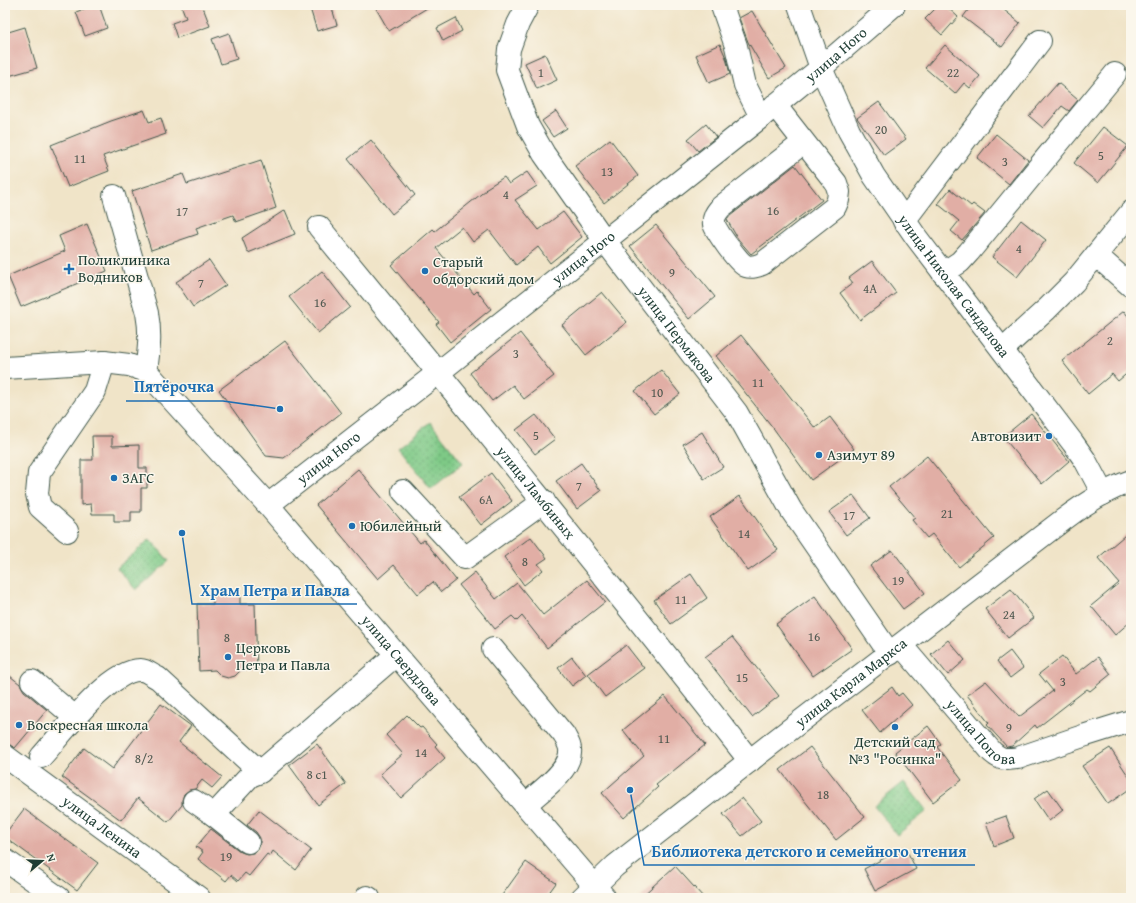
<svg xmlns="http://www.w3.org/2000/svg" width="1136" height="903" viewBox="0 0 1136 903" font-family="'Gentium Book Plus',serif">
<style>
.grass{fill:url(#grass-dots);stroke:#4e835d}
.building{fill:#e1aea5}
.lines{fill:none;stroke-linecap:round;stroke-linejoin:round}
.minor-casing{stroke:#3e564a;stroke-width:24}
.minor{stroke:#fff;stroke-width:22}
.poi-dot{fill:#1f6fb2;stroke:#fbf7ec;stroke-width:1.5}
.labels{text-anchor:middle;stroke-width:3;stroke-linejoin:round;paint-order:stroke}
.number-label{font-size:13px;fill:#505950}
.street-label{font-size:15px;fill:#1f3d34;stroke:#fbf7ec}
.poi-label{font-size:15px;fill:#1f3d34;stroke:#fbf7ec;text-anchor:start}
.leader{fill:none;stroke:#1f6fb2;stroke-width:1.5}
.callout-dot{fill:#1f6fb2;stroke:#fbf7ec;stroke-width:1.5}
.callout-label{font-size:16px;text-anchor:middle;font-weight:bold;fill:#1f6fb2;stroke:#fbf7ec;stroke-width:3;stroke-linejoin:round;paint-order:stroke}
</style>
<defs>
<pattern id="grass-dots" width="8" height="8" patternUnits="userSpaceOnUse"><rect width="8" height="8" fill="#7ec986"/><path d="M2 2h.1M6 6h.1" fill="none" stroke="#67a46e" stroke-width="1.8" stroke-linecap="round"/></pattern>
</defs>
<rect width="100%" height="100%" fill="#fbf7ec"/>
<filter id="ink" filterUnits="userSpaceOnUse"><feTurbulence type="fractalNoise" baseFrequency=".025" numOctaves="2"/><feDisplacementMap in="SourceGraphic" scale="8" xChannelSelector="R" yChannelSelector="G"/><feConvolveMatrix kernelMatrix="1 2 1 2 8 2 1 2 1" color-interpolation-filters="sRGB"/></filter>
<filter id="wash" filterUnits="userSpaceOnUse"><feTurbulence type="fractalNoise" baseFrequency=".012" numOctaves="4" result="noise"/><feDisplacementMap in="SourceGraphic" scale="16" xChannelSelector="R" yChannelSelector="G"/><feGaussianBlur stdDeviation="0.9" result="paint"/><feColorMatrix in="noise" values="0 0 0 0 0 0 0 0 0 0 0 0 0 0 0 0 0 1.4 0 .05"/><feComposite in="paint" operator="in"/></filter>
<g filter="url(#wash)">
<rect width="100%" height="100%" fill="#f0e4c8"/>
<!-- grass -->
<path class="grass" d="M430 422 463 463 431 489 398 448Z
M150 539 169 561 136 590 117 568Z
M904 782 927 811 897 835 874 806Z"/>
<g id="blocks">
<!-- building -->
<path class="building" d="M94 5H99L107 28 85 36 76 12Z
M181 5H202L210 26 177 38 172 23 186 18Z
M309 5H331L337 25 317 31Z
M374 5H432L389 31Z
M939 5H945L958 17 942 35 925 19Z
M972 5H998L1020 23 1002 47 963 17Z
M752 11 786 68 769 78 748 42 739 18Z
M456 18 462 31 443 41 437 28Z
M25 27 37 68 5 77V33Z
M229 33 237 59 221 64 212 39Z
M720 44 726 58 730 74 709 83 696 55Z
M945 45 980 76 970 88 964 83 955 94 925 68Z
M545 54 557 80 537 89 525 63Z
M1058 83 1078 100 1069 111 1062 106 1043 128 1029 116Z
M879 102 906 139 884 155 857 118Z
M144 110 149 122 161 118 166 134 103 156 109 171 68 187 51 145 111 121Z
M556 111 567 128 553 137 542 121Z
M706 124 716 137 698 151 688 139Z
M1103 127 1128 146 1098 183 1074 163Z
M996 134 1028 160 1009 184 977 158Z
M610 139 638 176 604 203 575 166Z
M371 140 415 195 392 214 348 159Z
M261 160 276 208 236 222 233 215 196 228 198 234 151 250 132 191 183 174 187 184Z
M795 165 822 200 751 254 738 239 727 220 730 216Z
M527 172 537 186 515 200 539 230 563 212 582 237 550 263 538 247 516 265 489 230 473 242 462 227 436 248 474 294 477 291 491 309 450 342 436 324 439 322 391 265 433 229 435 231 486 190 485 189 504 177 509 184Z
M950 189 971 206 973 204 985 213 962 240 951 231 959 221 938 204Z
M285 210 295 234 248 253 242 238Z
M1021 220 1046 240 1017 277 992 257Z
M87 224 107 271 21 307 8 276 65 251 59 236Z
M656 225 715 297 689 319 630 246Z
M209 260 226 285 193 307 176 282Z
M872 261 896 293 860 320 840 293 853 283 849 278Z
M322 271 350 307 318 333 289 297Z
M602 292 627 322 586 355 562 325Z
M1124 311 1131 320V370L1118 381 1112 374 1088 394 1062 361Z
M520 333 554 376 524 399 513 385 492 401 470 373Z
M741 335 815 428 830 417 854 449 811 480 774 429 716 356Z
M285 341 341 413 284 458 266 456 219 390Z
M661 370 680 394 654 414 635 391Z
M1031 414 1069 461 1042 484 1003 437Z
M536 415 555 439 535 454 516 430Z
M702 432 723 467 704 479 683 444Z
M92 436H112V446L139 445V468H147V488H141V512H131V522H114V514H92L91 504 81 505V460H93Z
M927 456 994 538 959 567 932 534 927 538 912 520 915 518 889 487Z
M581 463 601 491 577 509 556 481Z
M358 469 420 543 424 540 456 580 441 592 433 582 418 594 394 565 378 579 316 505Z
M491 473 512 501 481 525 459 497Z
M853 495 870 518 846 535 829 512Z
M740 496 778 550 748 571 710 517Z
M1131 530V621L1115 635 1091 606 1119 583 1098 558Z
M531 537 547 558 538 564 543 570 524 585 504 557Z
M892 550 925 593 903 609 870 566Z
M475 572 496 599 517 583 543 615 587 580 605 602 547 648 522 616 517 621 512 616 495 629 459 585Z
M691 574 707 598 671 624 654 600Z
M1011 589 1034 618 1008 638 985 609Z
M240 594V604H255L257 669 241 670 235 676 228 678 221 676 215 670 199 671 197 604H213V595Z
M815 596 852 649 813 676 776 624Z
M732 637 779 696 752 717 705 657Z
M948 640 965 660 948 675 931 654Z
M626 645 644 668 605 697 588 674Z
M1010 651 1023 668 1010 678 997 661Z
M1062 656 1076 674 1098 657 1111 674 1090 691 1087 689 1037 728 1035 725 1012 746 1007 747 987 725 989 723 967 695 986 681 1019 717 1053 691 1039 674Z
M572 657 586 675 572 686 558 668Z
M5 672 20 684 24 691 47 710 15 748 5 742Z
M892 687 898 696 902 693 912 705 880 733 862 710Z
M665 696 705 745 656 785 658 787 624 818 602 793 644 756 623 730Z
M161 704 191 726 179 742 222 777 212 788 202 780 195 789 189 790 184 794 182 800V805L168 822 138 798 121 820 62 777 84 748 112 769Z
M407 715 420 728 422 727 437 744 435 746 445 758 401 798 380 774 403 754 386 735Z
M928 726 941 744 937 747 962 780 933 802 895 752Z
M317 744 346 784 318 805 289 765Z
M810 747 865 817 836 840 780 770Z
M1110 748 1131 780V788L1108 804 1082 766Z
M1048 789 1063 810 1049 821 1034 799Z
M742 798 761 821 742 836 723 814Z
M24 809 98 863 77 890 5 837V834Z
M259 810 311 850 296 870 273 851 270 856 267 854 249 876 245 873 238 881 231 875 226 881 198 859 203 852 196 847 211 829 241 852 247 854 253 853 258 850 260 844V838L256 832 247 825Z
M1006 816 1014 838 994 846 986 823Z
M905 847 916 869 875 891 864 869Z
M526 862 556 883 545 898H500Z
M675 866 704 898H640Z"/>
</g>
</g>
<g filter="url(#ink)">
<use href="#blocks" fill-opacity="0" stroke="#3e564a" stroke-width="1"/>
<g class="lines">
<!-- minor casing -->
<g class="minor-casing">
<g id="minor">
<path id="s1" d="M528 5 518 24 509 49 507 70 528 126 544 154 605 241 737 413 791 510 890 654"/>
<path id="s2" d="M799 5 821 68 849 131 874 176 916 237 1073 443 1085 460 1103 494"/>
<path d="M723 9 736 46 745 85 761 117"/>
<path d="M775 105 836 183 839 192 838 200 835 207 762 264C757 266 752 268 746 266 739 264 716 231 714 224 713 216 717 212 721 207L804 142"/>
<path d="M114 196 147 313C151 334 149 350 146 371"/>
<path d="M904 221 1040 41"/>
<path id="s3" d="M319 227C464 404 609 581 750 761"/>
<path d="M1096 255 1131 286"/>
<path d="M943 273 960 262 969 252 1115 74"/>
<path d="M1003 349 1047 309 1074 282 1131 212"/>
<path id="s4" d="M5 368 104 362 129 365 146 371 268 505 605 898"/>
<path d="M403 491 465 558 544 501"/>
<path id="s5" d="M268 505 439 372 761 117 821 68 894 5"/>
<path d="M67 531 40 507 37 494 39 473 95 391 104 362"/>
<path id="s6" d="M901 645 992 752C1001 760 1005 760 1018 758L1086 735 1131 721"/>
<path d="M493 649 564 735C567 741 571 746 570 753 569 772 538 793 525 805"/>
<path d="M32 681 76 718"/>
<path id="s7" d="M5 756 199 898"/>
<path d="M41 757C61 735 111 668 141 670 146 670 153 676 158 678L260 772 396 655"/>
<path d="M194 801 214 815"/>
<path d="M248 842 214 815 250 776 260 772"/>
<path d="M5 860 59 898"/>
<path d="M367 897 369 898"/>
<path id="s8" d="M582 898 615 866 775 741 1063 520C1084 504 1106 490 1131 481"/>
</g>
</g>
<!-- minor -->
<use href="#minor" class="minor"/>
</g>
</g>
<!-- markers -->
<g class="poi-dot">
<path d="M67 263h4v4h4v4h-4v4h-4v-4h-4v-4h4z"/>
<circle cx="425" cy="271" r="4"/>
<circle cx="1049" cy="436" r="4"/>
<circle cx="819" cy="455" r="4"/>
<circle cx="114" cy="478" r="4"/>
<circle cx="352" cy="526" r="4"/>
<circle cx="228" cy="657" r="4"/>
<circle cx="19" cy="725" r="4"/>
<circle cx="895" cy="727" r="4"/>
</g>
<g class="labels">
<!-- number labels -->
<g class="number-label">
<text x="541" y="77">1</text>
<text x="953" y="77">22</text>
<text x="881" y="134">20</text>
<text x="1101" y="160">5</text>
<text x="80" y="163">11</text>
<text x="1005" y="166">3</text>
<text x="607" y="176">13</text>
<text x="506" y="199">4</text>
<text x="773" y="215">16</text>
<text x="182" y="216">17</text>
<text x="1019" y="253">4</text>
<text x="672" y="277">9</text>
<text x="201" y="288">7</text>
<text x="870" y="293">4А</text>
<text x="320" y="307">16</text>
<text x="1110" y="345">2</text>
<text x="516" y="358">3</text>
<text x="758" y="387">11</text>
<text x="657" y="397">10</text>
<text x="536" y="440">5</text>
<text x="579" y="491">7</text>
<text x="486" y="504">6А</text>
<text x="947" y="518">21</text>
<text x="849" y="520">17</text>
<text x="744" y="538">14</text>
<text x="525" y="566">8</text>
<text x="898" y="585">19</text>
<text x="681" y="604">11</text>
<text x="1009" y="619">24</text>
<text x="814" y="641">16</text>
<text x="227" y="642">8</text>
<text x="742" y="682">15</text>
<text x="1063" y="686">3</text>
<text x="1009" y="732">9</text>
<text x="664" y="743">11</text>
<text x="421" y="757">14</text>
<text x="144" y="763">8/2</text>
<text x="317" y="779">8 с1</text>
<text x="823" y="799">18</text>
<text x="226" y="861">19</text>
</g>
<!-- street labels -->
<g class="street-label">
<text dy="5" stroke="none"><textPath href="#s5" startOffset="725">улица Ного</textPath></text>
<text dy="5" stroke="none"><textPath href="#s5" startOffset="401">улица Ного</textPath></text>
<text dy="5" stroke="none"><textPath href="#s2" startOffset="323">улица Николая Сандалова</textPath></text>
<text dy="5" stroke="none"><textPath href="#s1" startOffset="385">улица Пермякова</textPath></text>
<text dy="5" stroke="none"><textPath href="#s5" startOffset="77">улица Ного</textPath></text>
<text dy="5" stroke="none"><textPath href="#s3" startOffset="343">улица Ламбиных</textPath></text>
<text dy="5" stroke="none"><textPath href="#s4" startOffset="528">улица Свердлова</textPath></text>
<text dy="5" stroke="none"><textPath href="#s8" startOffset="345">улица Карла Маркса</textPath></text>
<text dy="5" stroke="none"><textPath href="#s6" startOffset="120">улица Попова</textPath></text>
<text dy="5" stroke="none"><textPath href="#s7" startOffset="120">улица Ленина</textPath></text>
</g>
<!-- poi labels -->
<g class="poi-label">
<text x="78" y="265">Поликлиника<tspan x="78" dy="17">Водников</tspan></text>
<text x="433" y="267">Старый<tspan x="433" dy="17">обдорский дом</tspan></text>
<text x="1041" y="441" text-anchor="end">Автовизит</text>
<text x="827" y="460">Азимут 89</text>
<text x="122" y="483">ЗАГС</text>
<text x="360" y="531">Юбилейный</text>
<text x="236" y="653">Церковь<tspan x="236" dy="17">Петра и Павла</tspan></text>
<text x="27" y="730">Воскресная школа</text>
<text x="895" y="747" text-anchor="middle">Детский сад<tspan x="895" dy="17">№3 "Росинка"</tspan></text>
</g>
</g>
<!-- callouts -->
<path class="leader" d="M280 409L223 401H126M182 533L192 604H357M630 790L644 865H975"/>
<g class="callout-dot">
<circle cx="280" cy="409" r="4"/>
<circle cx="182" cy="533" r="4"/>
<circle cx="630" cy="790" r="4"/>
</g>
<g class="callout-label">
<text x="174" y="392">Пятёрочка</text>
<text x="275" y="596">Храм Петра и Павла</text>
<text x="809" y="857">Библиотека детского и семейного чтения</text>
</g>
<!-- margin -->
<rect width="1136" height="903" fill="none" stroke="#fbf7ec" stroke-width="20"/>
<!-- north arrow -->
<g transform="translate(42 861) rotate(71)" stroke="#fbf7ec" stroke-width="3" paint-order="stroke">
<path d="M0-3L7 15L0 10L-7 15Z" fill="#1f3d34"/>
<text y="-6" font-size="11" font-weight="bold" text-anchor="middle" fill="#1f3d34">N</text>
</g>
</svg>
